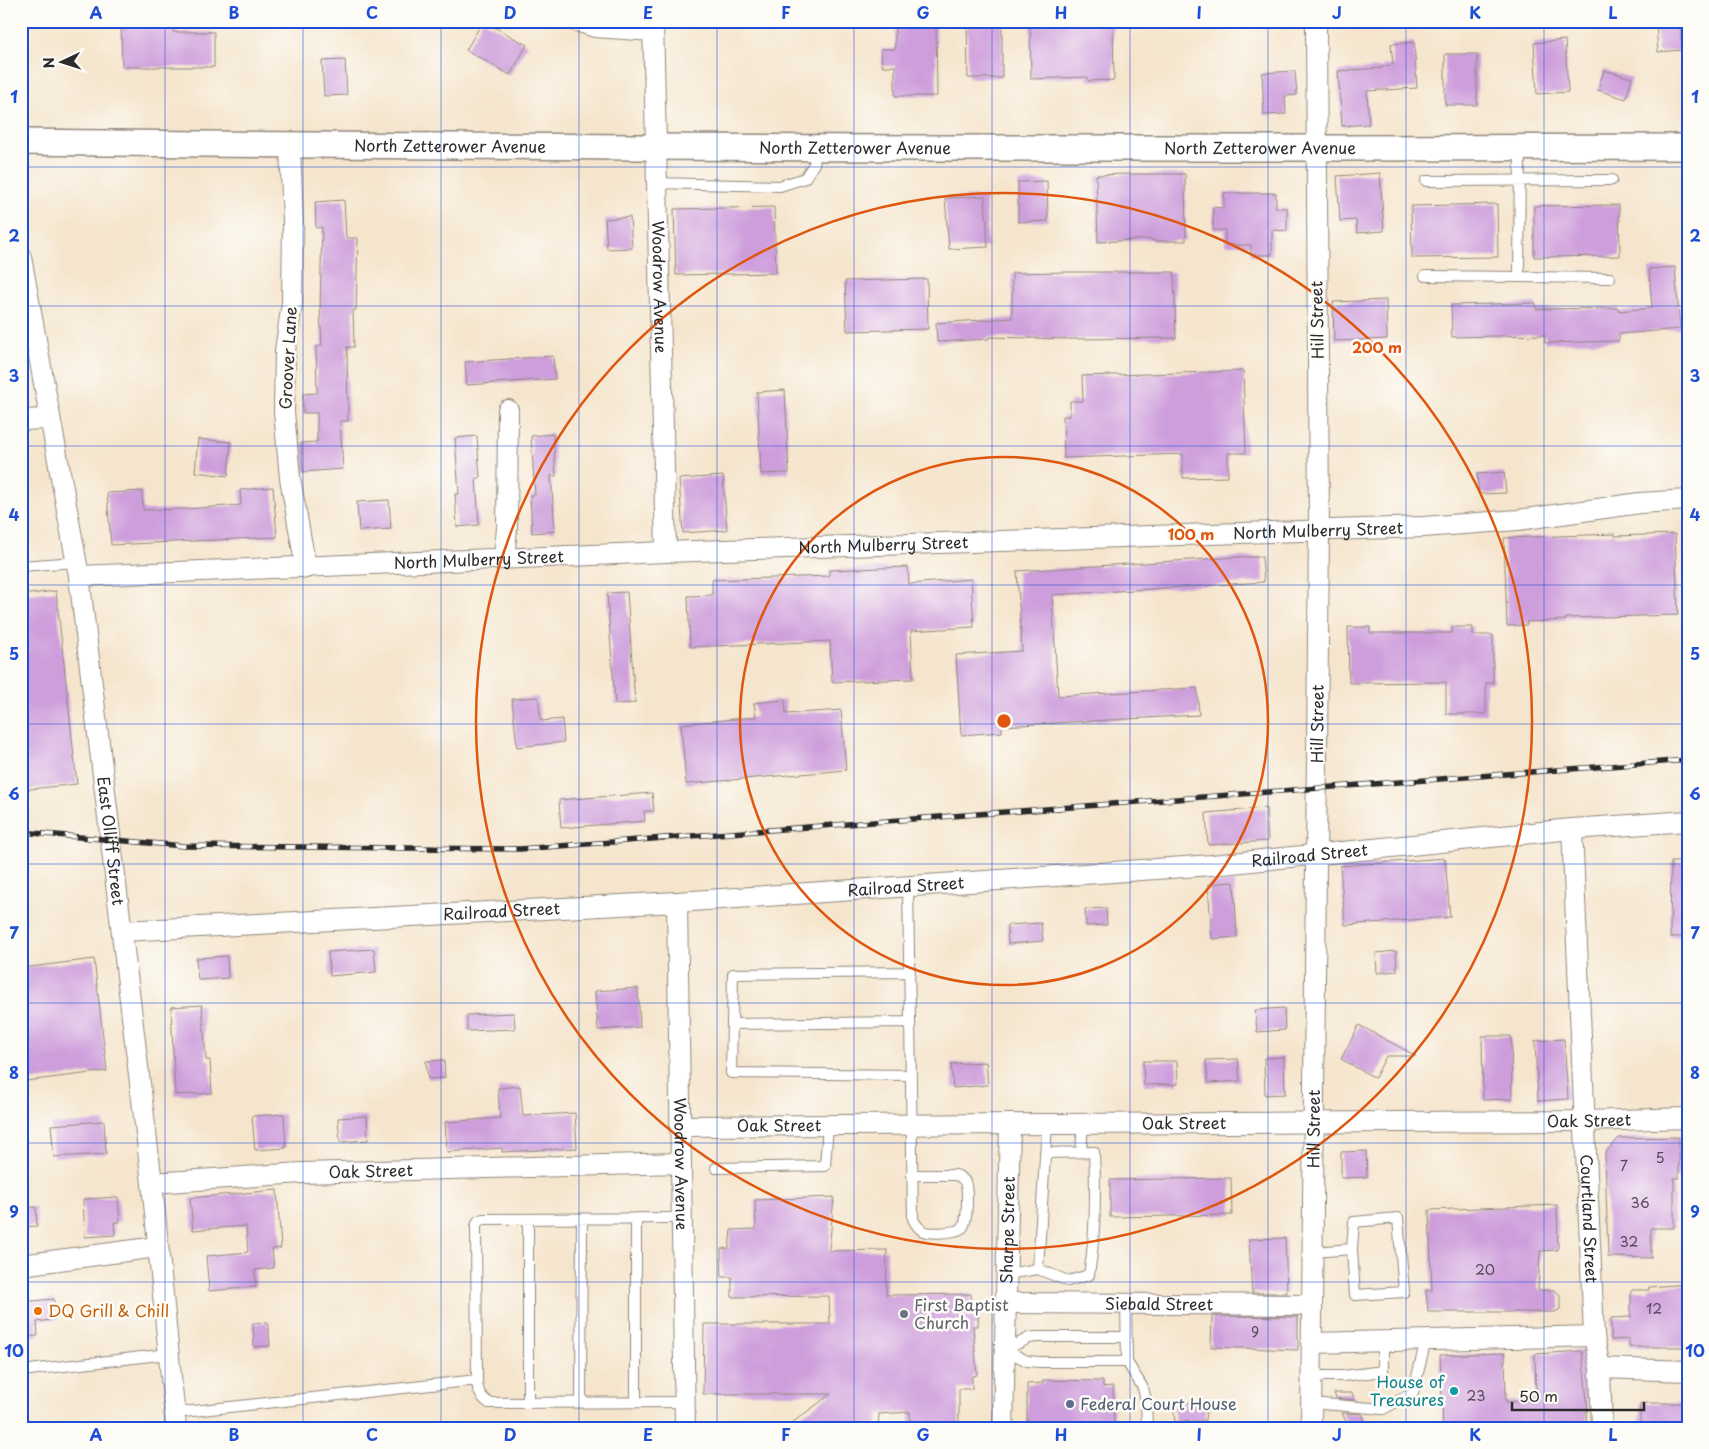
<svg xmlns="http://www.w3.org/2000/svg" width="1709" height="1449" viewBox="0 0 1709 1449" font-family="'Playpen Sans',sans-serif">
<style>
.building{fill:#ce9edc}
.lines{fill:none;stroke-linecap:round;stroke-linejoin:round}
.service-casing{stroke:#90887c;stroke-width:12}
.minor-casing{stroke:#90887c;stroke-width:22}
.tertiary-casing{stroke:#90887c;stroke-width:28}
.service{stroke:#fff;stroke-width:10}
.minor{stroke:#fff;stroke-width:20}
.tertiary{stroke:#fff;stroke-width:25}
.rail-casing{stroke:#2b2b2b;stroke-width:5.5}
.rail{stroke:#fdfcf7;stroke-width:4;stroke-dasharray:11;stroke-linecap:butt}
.grid{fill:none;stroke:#1d4ed8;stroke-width:1;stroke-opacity:0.55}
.ring{fill:none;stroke:#df570e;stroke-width:2.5}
.food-dot{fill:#e8710a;stroke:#fdfcf7;stroke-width:2}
.worship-dot{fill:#6b7280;stroke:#fdfcf7;stroke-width:2}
.culture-dot{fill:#0f9aa8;stroke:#fdfcf7;stroke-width:2}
.service-dot{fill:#5c6f8a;stroke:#fdfcf7;stroke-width:2}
.labels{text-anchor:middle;stroke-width:5;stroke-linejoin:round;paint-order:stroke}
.number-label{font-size:14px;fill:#544857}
.street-label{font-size:16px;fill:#2b2b2b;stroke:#fdfcf7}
.worship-label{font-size:16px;fill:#5b616d;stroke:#fdfcf7;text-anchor:start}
.food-label{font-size:16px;fill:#c56008;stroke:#fdfcf7;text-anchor:start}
.culture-label{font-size:16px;fill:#0d838f;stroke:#fdfcf7;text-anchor:end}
.service-label{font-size:16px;fill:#4e5e75;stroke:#fdfcf7;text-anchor:start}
.centre{fill:#df570e;stroke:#fdfcf7;stroke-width:2.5}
.ring-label{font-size:15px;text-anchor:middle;font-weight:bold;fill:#df570e;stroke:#fdfcf7;stroke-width:5;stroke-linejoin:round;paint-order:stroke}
.neatline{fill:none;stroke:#1d4ed8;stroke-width:2}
.grid-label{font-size:16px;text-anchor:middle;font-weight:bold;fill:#1d4ed8}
</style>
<rect width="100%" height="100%" fill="#fdfcf7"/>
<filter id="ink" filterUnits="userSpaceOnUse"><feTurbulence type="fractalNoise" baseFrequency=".02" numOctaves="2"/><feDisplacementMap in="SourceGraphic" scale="10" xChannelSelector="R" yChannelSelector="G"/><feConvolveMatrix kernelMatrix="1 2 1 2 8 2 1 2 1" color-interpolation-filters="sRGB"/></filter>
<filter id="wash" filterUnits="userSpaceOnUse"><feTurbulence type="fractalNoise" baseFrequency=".0096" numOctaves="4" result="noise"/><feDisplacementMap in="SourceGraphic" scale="20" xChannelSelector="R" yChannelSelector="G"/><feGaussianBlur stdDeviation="1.12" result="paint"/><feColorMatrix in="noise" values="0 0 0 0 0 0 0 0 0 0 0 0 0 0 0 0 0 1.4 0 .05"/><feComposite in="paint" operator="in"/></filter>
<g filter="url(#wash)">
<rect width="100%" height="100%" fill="#f5e5cd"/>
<g id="blocks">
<!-- building -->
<path class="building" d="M121 21H173V32H214V67H122Z
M483 21 527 45 510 75 466 50Z
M895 21H936L937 96H895V66H882L881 49H895Z
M967 21H1002V78H968Z
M1030 21 1113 22 1114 80 1088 81 1087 77 1031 79Z
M1680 23 1682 50 1658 52 1656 24Z
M1565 40 1568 92 1537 94 1534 43Z
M1414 42 1417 88 1367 91 1369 124 1342 126 1338 71 1382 68V66L1393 65 1391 44Z
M1445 54H1477V105H1445Z
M345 60 347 95 324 96 322 61Z
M1604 70 1632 78 1626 99 1598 90Z
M1295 71 1297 95 1285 96 1286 114 1264 115 1262 73Z
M1380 173 1384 231 1357 233 1356 220 1340 221 1337 176Z
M1129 174H1185L1186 241H1152V239L1098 242 1096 175Z
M1047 181 1048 221 1018 222V182Z
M1224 193H1276V208H1287V231L1272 230V255H1251V245H1225V230H1213V207L1224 208Z
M985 196 988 247 949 249 945 198Z
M344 200 346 238H358L356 310H353L354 347H347L348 421H340L343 469 303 472 301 443 317 442V413H303V394L317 393 316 346H322L320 309 322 227 316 228 315 202Z
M1497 204 1498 257 1412 258 1411 206Z
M1619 205 1620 256 1534 257V206Z
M774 207 776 273 676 275 674 209Z
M630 217 632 248 607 249 605 219Z
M1675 267 1680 329 1619 334V341L1545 343V335L1452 337 1451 305 1536 303V309L1618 308 1619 311 1652 308 1649 269Z
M1069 272H1174L1176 338 1070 339 989 337V339L937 342 936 323 1012 318V273Z
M927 279 928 329 847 331 845 281Z
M1386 300 1387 339 1334 341 1333 302Z
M553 356 555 379 467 385 465 362Z
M1243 371 1246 453H1228V477L1183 478V454L1064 458 1063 416H1070V401H1083L1082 376Z
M785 390 789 473 761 474 757 392Z
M553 434 556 476H551L555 531 532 533 530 495H535L531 436Z
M477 436 480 478H476L479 525 457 527 455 494H459L455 438Z
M198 439 231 442 228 476 195 472Z
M1504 472 1506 493 1479 494 1477 474Z
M723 476 727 530 683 533 679 479Z
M273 487 277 537 111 545 107 493 142 491 143 510 186 509 241 505 240 490Z
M389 500 391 529 359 531 357 502Z
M1615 534V536L1675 534 1678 615 1566 618V620L1526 622 1527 625 1507 626 1504 538Z
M1238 557H1262L1264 582 1052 595 1058 696 1197 688 1199 715 1002 726V732L961 735 956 655 1022 651 1017 571Z
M908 567 909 584 971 579 974 627 911 631 913 679 832 682 830 641 690 647 688 596 712 595V580L829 576V570Z
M56 591 77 784 21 790V595Z
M627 592 635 703 615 704 607 593Z
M1348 627H1370V633H1452V627H1473V635H1493V683H1486V714H1446V682L1349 683Z
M538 697 541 721 562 719 564 742 517 747 512 699Z
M785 700 786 714 841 710 846 770 686 784 681 724 756 717 754 703Z
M652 793 654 811H644L645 821 561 828 559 800Z
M1266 808 1268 841 1208 845 1206 813Z
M1445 858 1450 917 1345 925 1340 866Z
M1671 862H1688V937H1670Z
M1234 882 1237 937 1212 939 1208 884Z
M1106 908 1107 925 1086 926 1085 909Z
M1041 923 1043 941 1008 944 1007 925Z
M374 949 376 972 330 976 328 952Z
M1396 951 1397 971 1377 973 1376 953Z
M227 956 228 978 198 980 196 958Z
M94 959 107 1071 26 1081 21 1044 22 968Z
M638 988 640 1027 598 1030 595 991Z
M202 1005 206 1060H210L212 1093 175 1095 171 1007Z
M1284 1008 1285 1030 1257 1032 1255 1010Z
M514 1013 515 1029 467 1031V1015Z
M1359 1025 1416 1056H1386L1375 1078 1341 1059Z
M1482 1036H1511L1512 1099 1483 1100Z
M1564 1039 1568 1099 1538 1101 1535 1041Z
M1284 1057 1285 1094 1265 1095 1264 1058Z
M1238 1059 1240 1081 1208 1083 1206 1060Z
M444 1060 445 1078 428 1079 426 1061Z
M1143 1061H1177L1178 1084 1144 1085Z
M986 1062 988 1085 953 1088 951 1064Z
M520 1086 523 1116 575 1113 577 1148 502 1152V1148L447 1152 445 1122 500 1118 498 1088Z
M284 1114 286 1148 255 1150 252 1116Z
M367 1116 368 1140 340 1142 338 1118Z
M104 1121 106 1154 54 1157 51 1125Z
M1679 1137V1178H1674V1228H1651V1258L1608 1257 1605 1153 1619 1138Z
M1366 1151 1367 1177 1341 1178V1152Z
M1231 1178 1232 1215 1110 1217V1180Z
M277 1190 281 1248 272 1249 274 1268 255 1270 256 1287 209 1291 206 1256 248 1252 246 1226 193 1230 190 1198Z
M118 1197 120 1222H114L115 1235 85 1237 83 1199Z
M834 1197 829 1251 887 1250 886 1295 971 1294 972 1304 979 1303 978 1326H973L977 1375 972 1376V1389H959V1428H910V1412L879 1414 878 1428H785L831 1394H703L704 1324H830L829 1296 732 1297V1277H722L721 1249 729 1248 731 1230 756 1229 755 1200Z
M1557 1205 1558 1250 1540 1251 1538 1290H1555L1560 1295V1309L1555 1312H1428L1426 1290H1432L1429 1210Z
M36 1207 37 1226 21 1227V1208Z
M1285 1238 1287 1293H1252L1249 1239Z
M1688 1284V1347H1629V1339L1611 1340V1318L1631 1317V1290H1649V1287Z
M54 1299 56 1319 37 1322 38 1336 21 1337V1302Z
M1212 1316 1298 1317V1350L1211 1347Z
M268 1322 270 1346 254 1347 253 1323Z
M1582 1351 1588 1411H1586L1587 1428H1443L1440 1355 1505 1353 1506 1402 1536 1400 1535 1354Z
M1043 1380 1103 1381V1387L1113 1386 1114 1428H1027V1384L1043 1383Z
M1334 1393H1352L1355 1400 1336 1398Z
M1207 1401 1205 1421 1175 1422 1173 1404Z
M1640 1403H1688V1428H1640Z
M1342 1413 1362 1414 1368 1428H1349Z"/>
</g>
</g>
<g filter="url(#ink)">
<use href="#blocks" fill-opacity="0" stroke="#90887c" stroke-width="1"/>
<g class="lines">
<!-- service casing -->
<g class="service-casing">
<path id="service" d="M1520 148 1519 277 1610 278
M1426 181 1612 180
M655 183 780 186 805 178 814 164 816 149
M1425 276 1519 277
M21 566 76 562
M908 886 913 1219C916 1225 918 1228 923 1231 930 1234 956 1233 962 1228 968 1223 968 1189 965 1182 963 1178 960 1177 956 1175H912
M910 972 733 974 731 1073 911 1075
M732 1024 910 1022
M1081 1152 1083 1123
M716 1168 825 1166 828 1125
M528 1219V1402
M1313 1252 1352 1249 1355 1295 1404 1292 1398 1218 1354 1222 1352 1249
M1038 1269 1047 1124
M1007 1274 1038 1269 1068 1281 1089 1275C1096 1234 1096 1194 1094 1152L1045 1153
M1126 1304 1127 1362 1143 1388 1146 1400 1147 1428
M1005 1350 1027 1361 1039 1362H1127
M1005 1350 1029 1338 1036 1337H1126
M21 1371 168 1354
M1311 1376H1343L1383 1371V1341
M477 1380 476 1226 478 1221 483 1219 681 1218
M581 1402 582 1219
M636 1402V1218
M1311 1403 1383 1409 1413 1393 1426 1340
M174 1413 477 1380C477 1390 480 1397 489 1403L685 1402"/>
</g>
<!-- minor casing -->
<g class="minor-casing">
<g id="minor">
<path d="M577 21 595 27 653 31"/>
<path id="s1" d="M653 21 666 552"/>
<path d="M290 145 293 222 292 303 285 351 284 412 290 478 306 568"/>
<path id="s2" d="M21 257 79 576 152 1183 176 1428"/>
<path d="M21 420 49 419"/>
<path d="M504 559 507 528 508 410"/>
<path id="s3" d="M79 576 666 552 1423 527 1518 520 1640 503 1688 500"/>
<path id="s4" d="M1572 829 1594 1336 1600 1368 1602 1428"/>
<path id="s5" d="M677 902 685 1428"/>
<path id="s6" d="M122 931 677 902 956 883 1212 865 1572 829 1688 821"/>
<path id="s7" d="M680 1126 1585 1121 1688 1118"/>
<path id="s8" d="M152 1183 302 1173 680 1163"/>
<path d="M21 1265 157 1247"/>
<path id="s9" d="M1007 1303 1312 1305"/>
<path d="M1311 1343 1594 1336"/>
<path d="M1600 1368 1688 1371"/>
<path id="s10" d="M1003 1428 1010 1124"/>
<path id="s11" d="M1311 1428 1319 529 1316 21"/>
</g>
</g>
<!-- tertiary casing -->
<g class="tertiary-casing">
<g id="tertiary">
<path id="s12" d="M21 142C577 149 1132 149 1688 147"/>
</g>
</g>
<!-- service -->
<use href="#service" class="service"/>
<!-- minor -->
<use href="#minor" class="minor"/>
<!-- tertiary -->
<use href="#tertiary" class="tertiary"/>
<!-- rail casing -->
<g class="rail-casing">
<path id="rail" d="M21 832 184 846 520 849 1688 760"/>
</g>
<!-- rail -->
<use href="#rail" class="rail"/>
</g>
</g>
<!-- grid -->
<path class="grid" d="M165 21V1428M303 21V1428M441 21V1428M579 21V1428M717 21V1428M854 21V1428M992 21V1428M1130 21V1428M1268 21V1428M1406 21V1428M1544 21V1428M21 167H1688M21 306H1688M21 446H1688M21 585H1688M21 724H1688M21 864H1688M21 1003H1688M21 1143H1688M21 1282H1688"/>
<!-- distance rings -->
<g class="ring">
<circle cx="1004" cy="721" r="264"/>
<circle cx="1004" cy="721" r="528"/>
</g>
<!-- markers -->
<circle class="food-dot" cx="38" cy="1311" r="5"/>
<circle class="worship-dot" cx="904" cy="1314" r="5"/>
<circle class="culture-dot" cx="1454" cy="1391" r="5"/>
<circle class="service-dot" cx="1070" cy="1404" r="5"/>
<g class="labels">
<!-- number labels -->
<g class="number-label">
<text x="1660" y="1163">5</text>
<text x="1624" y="1171">7</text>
<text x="1640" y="1208">36</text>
<text x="1629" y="1247">32</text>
<text x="1485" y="1275">20</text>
<text x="1654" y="1314">12</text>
<text x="1255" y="1337">9</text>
<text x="1476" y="1401">23</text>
</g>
<!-- street labels -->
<g class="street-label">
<text dy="6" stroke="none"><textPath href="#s12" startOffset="429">North Zetterower Avenue</textPath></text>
<text dy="6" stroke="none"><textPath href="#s12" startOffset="834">North Zetterower Avenue</textPath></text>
<text dy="6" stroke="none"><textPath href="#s12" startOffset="1239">North Zetterower Avenue</textPath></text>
<text dy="6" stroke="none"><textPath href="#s1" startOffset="266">Woodrow Avenue</textPath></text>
<text transform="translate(1317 320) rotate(-91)" y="6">Hill Street</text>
<text transform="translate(288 358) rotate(-87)" y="6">Groover Lane</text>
<text dy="6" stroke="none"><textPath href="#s3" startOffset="1240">North Mulberry Street</textPath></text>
<text dy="6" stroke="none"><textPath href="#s3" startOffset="805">North Mulberry Street</textPath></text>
<text dy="6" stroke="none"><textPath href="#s3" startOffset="400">North Mulberry Street</textPath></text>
<text dy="6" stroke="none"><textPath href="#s11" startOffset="704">Hill Street</textPath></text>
<text dy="6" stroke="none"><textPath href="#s2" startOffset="591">East Olliff Street</textPath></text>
<text dy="6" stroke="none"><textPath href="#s6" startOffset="1190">Railroad Street</textPath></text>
<text dy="6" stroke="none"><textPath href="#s6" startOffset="785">Railroad Street</textPath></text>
<text dy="6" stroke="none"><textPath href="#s6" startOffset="380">Railroad Street</textPath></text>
<text dy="6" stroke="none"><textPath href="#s7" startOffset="909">Oak Street</textPath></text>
<text dy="6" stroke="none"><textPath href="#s7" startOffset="504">Oak Street</textPath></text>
<text dy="6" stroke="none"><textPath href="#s7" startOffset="99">Oak Street</textPath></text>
<text dy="6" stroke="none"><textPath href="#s11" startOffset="299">Hill Street</textPath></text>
<text dy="6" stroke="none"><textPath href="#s5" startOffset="262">Woodrow Avenue</textPath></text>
<text dy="6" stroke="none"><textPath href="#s8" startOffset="219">Oak Street</textPath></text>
<text dy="6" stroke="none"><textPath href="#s4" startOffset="390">Courtland Street</textPath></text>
<text dy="6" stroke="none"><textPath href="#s10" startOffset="198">Sharpe Street</textPath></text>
<text dy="6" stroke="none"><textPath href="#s9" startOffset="152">Siebald Street</textPath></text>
</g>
<!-- worship labels -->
<g class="worship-label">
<text x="914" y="1311">First Baptist<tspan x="914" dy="18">Church</tspan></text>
</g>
<!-- food labels -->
<g class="food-label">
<text x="48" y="1317">DQ Grill &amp; Chill</text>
</g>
<!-- culture labels -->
<g class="culture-label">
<text x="1444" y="1388">House of<tspan x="1444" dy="18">Treasures</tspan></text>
</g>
<!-- service labels -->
<g class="service-label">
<text x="1080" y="1410">Federal Court House</text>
</g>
</g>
<circle cx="1004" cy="721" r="8" class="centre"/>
<g class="ring-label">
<text x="1377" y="353">200 m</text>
<text x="1191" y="540">100 m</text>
</g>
<!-- margin -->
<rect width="1709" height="1449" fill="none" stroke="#fdfcf7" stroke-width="55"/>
<!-- north arrow -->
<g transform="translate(62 62) rotate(266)" stroke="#fdfcf7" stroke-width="4" paint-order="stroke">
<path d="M0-4L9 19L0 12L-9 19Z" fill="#2b2b2b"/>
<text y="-8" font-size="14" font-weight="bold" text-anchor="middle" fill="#2b2b2b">N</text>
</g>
<!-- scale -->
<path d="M1512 1402v8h132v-8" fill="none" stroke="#2b2b2b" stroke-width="2.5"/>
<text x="1519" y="1402" font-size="15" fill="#2b2b2b" stroke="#fdfcf7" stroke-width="4" paint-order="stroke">50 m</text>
<rect x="28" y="28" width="1654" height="1394" class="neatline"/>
<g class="grid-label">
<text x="96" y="19">A</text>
<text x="234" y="19">B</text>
<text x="372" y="19">C</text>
<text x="510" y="19">D</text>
<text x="648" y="19">E</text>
<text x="786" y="19">F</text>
<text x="923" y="19">G</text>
<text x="1061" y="19">H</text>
<text x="1199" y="19">I</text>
<text x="1337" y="19">J</text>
<text x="1475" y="19">K</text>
<text x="1613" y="19">L</text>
<text x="14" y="103">1</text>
<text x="1695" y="103">1</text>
<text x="14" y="242">2</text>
<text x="1695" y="242">2</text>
<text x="14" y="382">3</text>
<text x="1695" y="382">3</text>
<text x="14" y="521">4</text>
<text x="1695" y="521">4</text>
<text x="14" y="660">5</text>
<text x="1695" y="660">5</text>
<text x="14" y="800">6</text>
<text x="1695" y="800">6</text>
<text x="14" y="939">7</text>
<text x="1695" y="939">7</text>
<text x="14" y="1079">8</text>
<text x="1695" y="1079">8</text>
<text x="14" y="1218">9</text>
<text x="1695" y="1218">9</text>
<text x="14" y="1357">10</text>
<text x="1695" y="1357">10</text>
<text x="96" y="1441">A</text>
<text x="234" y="1441">B</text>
<text x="372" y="1441">C</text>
<text x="510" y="1441">D</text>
<text x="648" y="1441">E</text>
<text x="786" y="1441">F</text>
<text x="923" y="1441">G</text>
<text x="1061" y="1441">H</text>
<text x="1199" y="1441">I</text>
<text x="1337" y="1441">J</text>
<text x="1475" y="1441">K</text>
<text x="1613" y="1441">L</text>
</g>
</svg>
